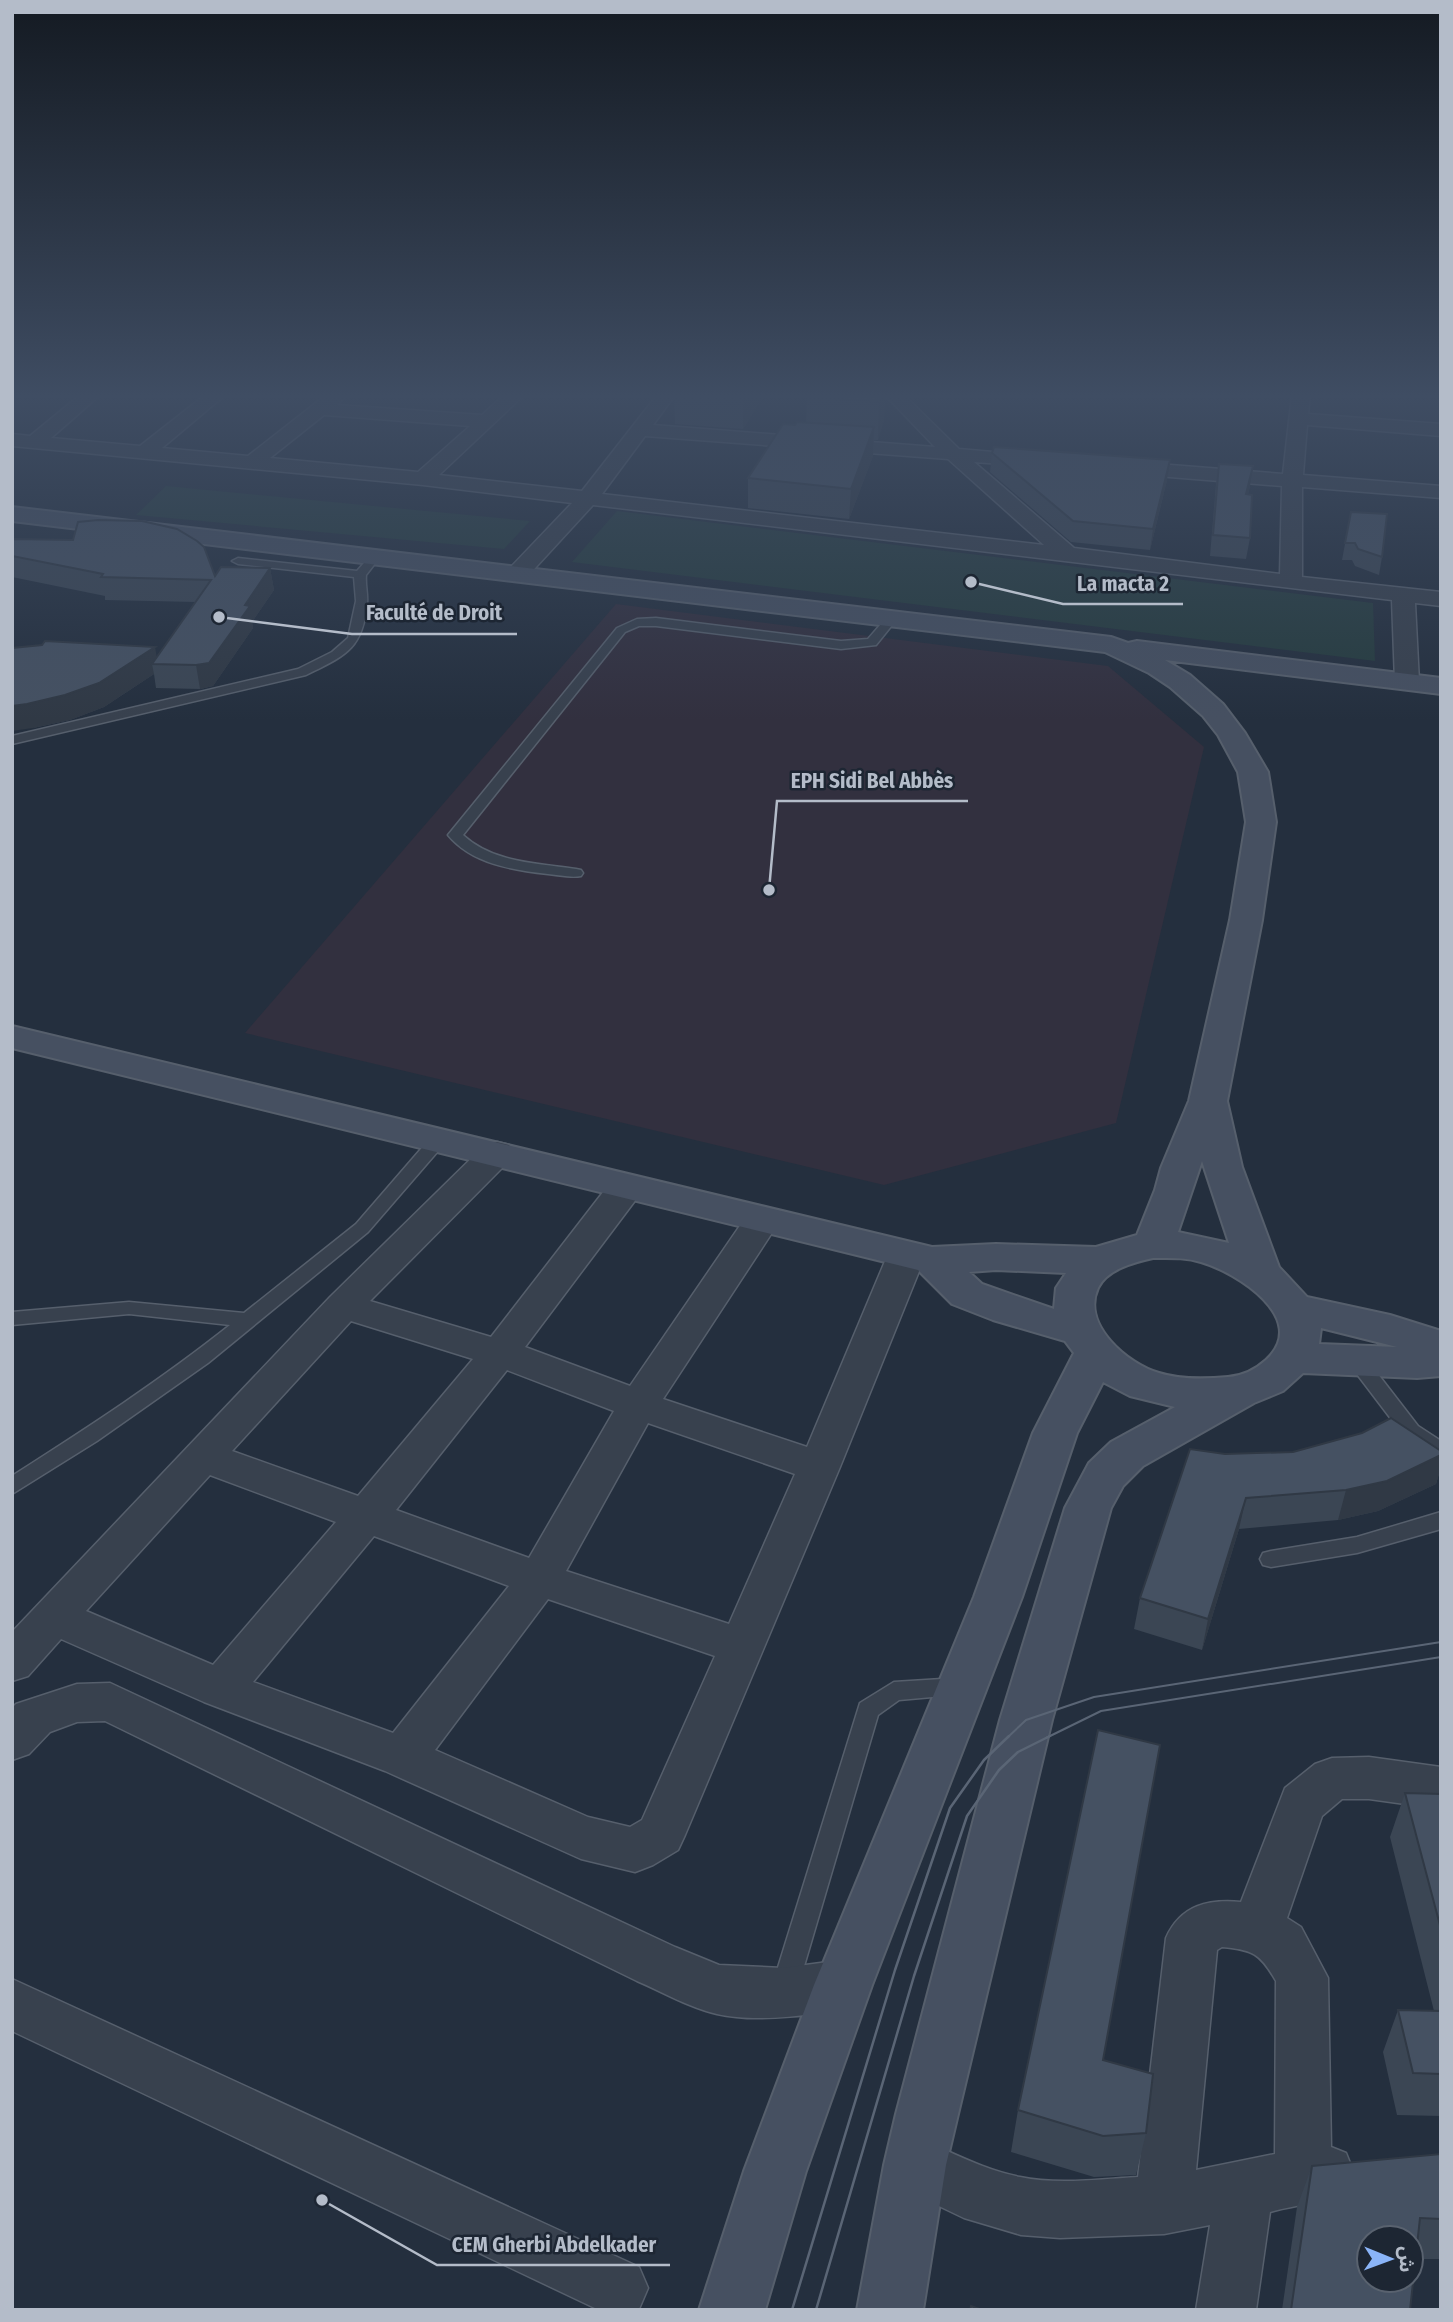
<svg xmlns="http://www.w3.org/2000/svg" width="1453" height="2322" viewBox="0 0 1453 2322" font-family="'Fira Sans Condensed','Noto Sans Arabic',sans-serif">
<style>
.medical{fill:#32303f}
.green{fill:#263c3f}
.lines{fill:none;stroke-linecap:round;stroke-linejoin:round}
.service-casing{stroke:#565f6c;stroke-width:3}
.minor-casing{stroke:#565f6c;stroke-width:3}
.secondary-casing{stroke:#565f6c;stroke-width:4}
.service{fill:#38414e;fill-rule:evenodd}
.minor{fill:#38414e;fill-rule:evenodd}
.secondary{fill:#465061;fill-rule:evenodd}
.tram-far1{stroke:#5a6575;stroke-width:2}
.tram{stroke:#5a6575;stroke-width:2.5}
.wall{fill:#3b4654}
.shaded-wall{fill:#303945}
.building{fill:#455162;stroke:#303945;stroke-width:2;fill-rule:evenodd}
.leader{fill:none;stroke:#b4bcc9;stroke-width:2.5}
.callout-dot{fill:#b4bcc9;stroke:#1d2633;stroke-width:2.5}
.callout-label{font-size:21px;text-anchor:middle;font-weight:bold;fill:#b4bcc9;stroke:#1d2633;stroke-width:5;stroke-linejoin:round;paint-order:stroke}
</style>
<rect width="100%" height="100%" fill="#242f3e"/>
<!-- medical -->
<path class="medical" d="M616 604 1108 666 1204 747 1116 1123 884 1185 245 1033Z"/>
<!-- green -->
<path class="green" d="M166 486 530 521 504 549 136 515Z
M617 511 1373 603 1375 661 572 562Z"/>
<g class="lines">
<!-- service casing -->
<g class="service-casing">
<path id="service" d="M371 555 380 557 366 575C365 585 368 594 367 603 363 650 344 656 306 675L12 744V736L298 669 332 652 348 638 356 601 354 577 238 564 232 561 238 558 357 571Z
M887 617 897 619 876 645 841 649 656 626H639L625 632 463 835C494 863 536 863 576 869L581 870 583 873 581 876C571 878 559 875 548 874 513 870 472 864 448 835L617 628 637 619 656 618 841 641 868 639Z
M439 1134 448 1139 445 1143 368 1232 208 1363 97 1441 12 1494V1476C87 1428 161 1380 230 1325L129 1314 12 1325V1312L129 1302 244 1313 356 1224 433 1135Z
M1357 1354 1364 1356 1418 1426 1441 1441V1458L1404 1436 1347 1361 1350 1356Z
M1441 1512V1529L1357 1553 1271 1567 1263 1565 1260 1559 1263 1553 1271 1551 1357 1537Z
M958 1678 966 1680 970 1687 966 1694 899 1700 878 1715 797 1990 793 1999 784 2002 775 1999 771 1990 860 1703 894 1682Z"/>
</g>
<!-- minor casing -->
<g class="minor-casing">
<path id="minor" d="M80 395H100L51 438 140 446 205 395H225L162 448 248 456 326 395H346L337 405 482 415 504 395H524L439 475 582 491 657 395H675L653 425 935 447 885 395H904L959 449 1047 457 1050 461 1047 465 1040 467 974 462 1074 548 1280 574 1282 486 1120 473 1113 471 1110 467 1113 463 1120 461 1283 474 1292 395H1310L1308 414 1441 424V436L1307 425 1303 475 1441 486V498L1302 487V577L1441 592V606L1415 603 1419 682 1416 687 1407 689 1398 687 1395 682 1392 600 593 505 525 579H509L506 574 509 569 572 503 423 485 12 446V434L30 436ZM324 415 470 426 418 472 270 458ZM645 436 948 459 1044 545 602 494Z
M497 1142 509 1145 514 1153 509 1161 370 1301 491 1337 614 1178 627 1175 640 1178 645 1186 640 1194 525 1347 630 1386 750 1211 763 1207 776 1211 781 1219 663 1399 807 1447 888 1254 894 1245 907 1242 920 1245 926 1254 840 1467 685 1835 678 1850 653 1865 635 1872 581 1859 385 1771 204 1702 61 1639 28 1676 12 1681V1632L330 1297 485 1145ZM351 1321 473 1359 358 1496 232 1451ZM507 1370 614 1411 529 1558 396 1510ZM648 1423 795 1474 729 1624 566 1571ZM210 1475 336 1522 213 1665 86 1611ZM374 1536 509 1586 393 1733 253 1682ZM548 1599 715 1656 642 1820 630 1827 588 1817 435 1750Z
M110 1683 675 1947 719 1965 783 1968 843 1960 862 1968 869 1985 862 2002C826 2016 755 2023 717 2014 690 2008 663 1992 637 1981L105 1721 77 1722 50 1732 29 1754 12 1760V1708L16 1704 77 1684Z
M1369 1757 1441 1767V1809L1369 1799H1342L1322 1816 1287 1918 1301 1927 1328 1978 1331 2147 1346 2153 1354 2173 1346 2193C1322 2203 1295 2205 1270 2212L1256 2310H1196L1210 2225 1164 2234 1060 2238 1021 2235 964 2218 895 2185 887 2165 895 2145 915 2137C950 2151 983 2170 1020 2177 1058 2185 1100 2179 1138 2177L1166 1938C1181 1905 1208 1899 1241 1902L1285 1788 1315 1764 1332 1758ZM1222 1947C1253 1950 1260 1953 1276 1981L1275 2154 1196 2170 1217 1950Z
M12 1979 639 2267 648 2288 639 2309H597L12 2031Z"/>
</g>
<!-- secondary casing -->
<g class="secondary-casing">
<path id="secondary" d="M12 507 1111 637 1128 643 1137 641 1441 678V694L1165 660 1190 675 1223 704 1245 733 1268 772 1276 822 1262 920 1227 1101 1242 1167 1279 1267 1307 1297 1390 1315 1441 1331V1376L1417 1378 1303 1373 1283 1391 1254 1403 1143 1466 1123 1486 1111 1508 1052 1720 958 2114 946 2165 923 2310H857L884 2165 896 2114 1000 1720 1065 1508 1089 1463 1111 1442 1175 1407 1130 1396 1103 1382 1077 1433 1022 1597 872 1985 806 2171 765 2310H699L744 2171 814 1985 974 1597 1033 1433 1074 1353 1065 1341 993 1320 952 1304 918 1270 12 1048V1026L932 1247 996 1244 1096 1247 1137 1235 1155 1190 1161 1168 1189 1101 1230 920 1246 822 1238 772 1218 735 1203 716 1170 687 1149 673 1105 652 12 521ZM1202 1161 1229 1243 1178 1232ZM1153 1258C1169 1258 1185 1257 1201 1262 1236 1272 1311 1319 1266 1360 1255 1370 1242 1376 1228 1377 1206 1379 1181 1380 1159 1373 1128 1364 1081 1325 1098 1288 1107 1269 1135 1262 1153 1258ZM996 1270 1066 1273 1056 1288 1054 1309 982 1284 969 1272ZM1321 1328 1397 1347 1319 1344Z"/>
</g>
<!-- service -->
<use href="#service" class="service"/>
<!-- minor -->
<use href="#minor" class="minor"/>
<!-- secondary -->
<use href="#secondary" class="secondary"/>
<!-- tram-far1 -->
<path class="tram-far1" d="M1007 1738 1026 1720 1094 1697 1441 1642
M1046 1738 1101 1711 1441 1657"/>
<!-- tram -->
<path class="tram" d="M792 2310 895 1970 950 1808 984 1760 1009 1736
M816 2310 914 1976 967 1816 999 1770 1018 1752 1050 1736"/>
</g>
<!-- wall -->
<path class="wall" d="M674 395H764L743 429 675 424Z
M808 395H885L884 420 878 440H874L873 456 849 519 748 508V478L795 425 806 422 807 397Z
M992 453 1167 480 1150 550 1071 542 990 472Z
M1219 464 1250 486 1248 494 1250 538 1246 559 1210 556 1216 484Z
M1351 512 1382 557 1379 575 1355 566 1352 560H1342Z
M12 539 215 576 270 568 274 590 252 622 253 628 213 686 200 689 156 688 154 674 104 707 70 720 33 728 157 658 196 602 105 600V596L12 577Z
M1441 1451V1467L1436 1484 1378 1511 1338 1520 1239 1529 1202 1650 1134 1629 1140 1598 1225 1454 1293 1452Z
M1405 1793 1441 1794V2116L1397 2115 1383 2052 1398 2010 1434 2011 1390 1837Z
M1103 2060 1146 2133 1136 2175 1094 2177 1011 2152 1018 2110Z
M1441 2154V2259H1415L1410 2310H1282L1297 2207 1312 2166Z"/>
<!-- shaded-wall -->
<path class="shaded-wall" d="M743 395H764L743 429Z
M882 395H885L884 420 878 440 879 402Z
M874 427 873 456 849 519 851 489Z
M1170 460 1167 480 1150 550 1153 529Z
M1253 466 1250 486 1243 514 1246 494Z
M270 568 274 590 252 622 253 628 213 686 200 689 196 665 245 605Z
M155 647 158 664H152L154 674 104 707 70 720 33 728 12 731V706Z
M1441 1455V1467L1436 1484 1378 1511 1338 1520 1346 1490Z
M1246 1498 1239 1529 1202 1650 1208 1619Z"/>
<!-- building -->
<path class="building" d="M808 395H882L879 402 807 397Z
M797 422 874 427 851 489 748 478 783 424 795 425Z
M994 447 1170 460 1153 529 1073 521 992 453Z
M1219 464 1253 466 1246 494 1252 495 1250 538 1213 535Z
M1351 512 1387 514 1382 557 1358 549 1355 543H1345Z
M98 520 142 521 177 529 197 541 204 547 215 576 221 567 270 568 245 605 250 606 209 663 196 665 152 664 211 580 101 577 103 574 12 556V539L73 540 78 522Z
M45 641 155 647 99 683 65 695 27 704 12 706V648L42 645Z
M1391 1418 1441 1451V1455L1387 1481 1346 1490 1246 1498 1208 1619 1140 1598 1190 1449 1225 1454 1293 1452 1362 1433Z
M1098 1730 1160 1745 1103 2060 1153 2074 1146 2133 1103 2136 1018 2110Z
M1405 1793 1441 1794V1929Z
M1398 2010 1441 2011V2074L1413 2073Z
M1441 2154V2219L1420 2218 1410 2310H1291L1312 2166ZM1369 2238H1411V2280H1369Z
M971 2306 982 2310H970Z"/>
<!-- sky -->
<linearGradient id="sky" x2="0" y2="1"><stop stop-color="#141a22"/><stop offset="0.55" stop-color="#3f4d63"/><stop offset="1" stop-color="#3f4d63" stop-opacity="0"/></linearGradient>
<rect width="1453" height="720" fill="url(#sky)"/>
<!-- callouts -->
<path class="leader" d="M971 582L1063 604H1183M219 617L352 634H517M769 890L777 801H968M322 2200L437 2265H670"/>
<g class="callout-dot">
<circle cx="971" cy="582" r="7"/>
<circle cx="219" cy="617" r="7"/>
<circle cx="769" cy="890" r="7"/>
<circle cx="322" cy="2200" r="7"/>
</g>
<g class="callout-label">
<text x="1123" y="591">La macta 2</text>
<text x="434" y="620">Faculté de Droit</text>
<text x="872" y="788">EPH Sidi Bel Abbès</text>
<text x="554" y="2252">CEM Gherbi Abdelkader</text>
</g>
<!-- border -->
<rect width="1453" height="2322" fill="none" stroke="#b4bcc9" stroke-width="28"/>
<!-- north arrow -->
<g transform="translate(1390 2259) rotate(91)"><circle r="33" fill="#1d2633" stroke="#59626f" stroke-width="2"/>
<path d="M0-5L12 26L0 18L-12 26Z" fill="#8ab4f8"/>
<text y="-10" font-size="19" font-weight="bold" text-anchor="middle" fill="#b4bcc9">ش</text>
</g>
</svg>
